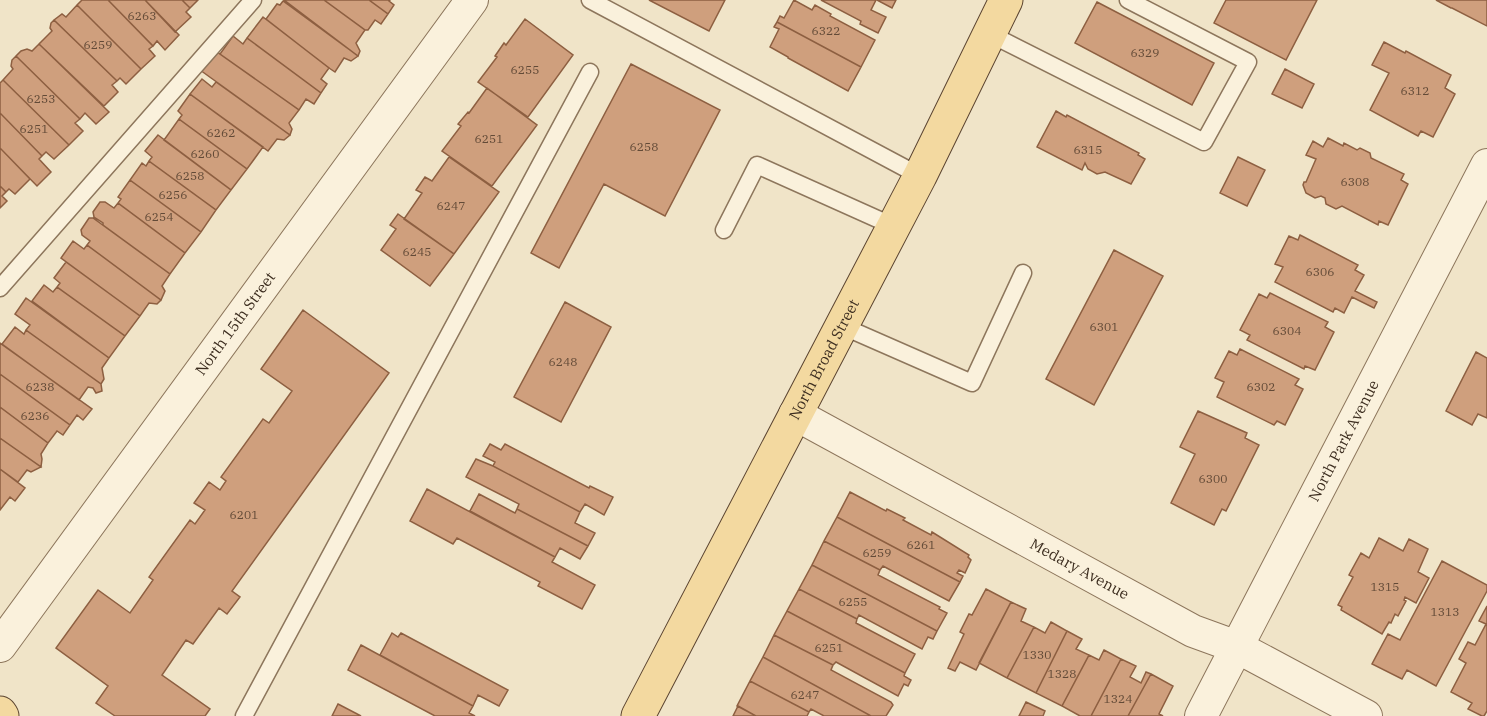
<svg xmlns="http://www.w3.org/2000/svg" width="1487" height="716" viewBox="0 0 1487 716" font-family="'IBM Plex Serif',serif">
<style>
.building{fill:#cf9f7d;stroke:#8d5f41;stroke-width:1.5}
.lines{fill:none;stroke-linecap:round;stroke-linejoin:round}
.service-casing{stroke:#8d765c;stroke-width:19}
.minor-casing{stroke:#8d765c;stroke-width:34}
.primary-casing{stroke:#5b4430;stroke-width:35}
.service{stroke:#faf1dc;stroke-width:16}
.minor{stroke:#faf1dc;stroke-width:32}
.primary{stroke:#f3d9a0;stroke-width:33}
.labels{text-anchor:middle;stroke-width:4.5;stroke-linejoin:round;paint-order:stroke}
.number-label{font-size:12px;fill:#624a37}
.street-label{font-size:15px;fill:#3d2e20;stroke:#f7eed8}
</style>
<rect width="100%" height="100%" fill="#f0e4c8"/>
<!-- building -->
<path class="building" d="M82 0H108L153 46 149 49 155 56 141 69 77 5Z
M108 0H145L179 35 165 50 157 41 153 46Z
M145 0H182L190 8 186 12 191 17 175 32Z
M182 0H198L190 8Z
M284 0H324L365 30 356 43 360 51 358 56Z
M324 0H369L388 14 381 24 375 20 368 30H365Z
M369 0H390L389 1 394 5 388 14Z
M649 0H725L709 31Z
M794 0 812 10 815 5 831 14 830 16 875 40 861 67 777 22 780 16 784 18Z
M821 0H876L871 10 886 17 878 33 860 24 861 21Z
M877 0H896L892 8Z
M1226 0H1317L1286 60 1214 23Z
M1436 0H1487V26L1452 8H1451Z
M283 1 358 56 351 61 344 58 335 72 329 68 266 19 277 4 280 5Z
M1097 2 1214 63 1192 105 1075 43Z
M77 5 141 69 126 84 120 78 117 81 54 20 62 14 66 17Z
M263 17 329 68 321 79 327 84 321 93 247 38Z
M525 19 573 55 528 117 478 82 497 57 495 56 504 43 506 45Z
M54 20 117 81 112 85 118 92 104 106 39 44 52 31 50 28 51 23Z
M777 22 861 67 848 91 788 58V57L770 47 779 29 774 27Z
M233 36 243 44 247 38 321 93 314 104 306 99 299 110 220 54Z
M1384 42 1405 53 1406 51 1451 75 1445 88 1455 94 1433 137 1421 131 1418 136 1370 110 1389 73 1372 65Z
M39 44 109 112 96 124 85 113 80 119 16 56 21 51 27 49 32 51Z
M217 52 299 110 289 123 292 129 290 135 200 70Z
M16 56 80 119 75 123 83 131 69 145 3 80 13 69 11 66 12 60Z
M631 64 720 110 665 216 604 184 559 268 531 253Z
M1285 69 1314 84 1302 108 1272 94Z
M202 79 212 87 216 82 290 135 284 140 277 139 268 151 190 94Z
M3 80 69 145 54 159 46 152 42 156 0 113V83Z
M487 88 537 125 492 186 442 151 461 126 458 124 468 112 469 113Z
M190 94 263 147 247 169 179 119 182 115 178 111Z
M1056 111 1066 117 1067 115 1139 153 1138 155 1145 159 1131 184 1105 172 1097 174 1088 169 1085 163 1082 170 1037 147Z
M0 113 42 156 39 159 51 172 37 186 0 148Z
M179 119 247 169 231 190 164 140Z
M158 135 231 190 216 210 149 161 152 157 145 151Z
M1328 138 1343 146 1344 143 1357 150 1360 148 1370 153 1371 158 1404 174 1401 180 1408 184 1388 225 1379 221 1378 225 1342 206 1336 209 1326 204 1325 198 1321 196 1315 198 1306 193 1303 185 1304 182H1306L1316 159 1306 155 1313 141 1323 147Z
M0 148 30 179 15 194 9 189 6 192 0 186Z
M449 157 499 192 454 254 404 219 422 193 416 190 425 177 432 181Z
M1238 157 1265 170 1247 206 1220 193Z
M149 161 216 210 201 232 130 180 142 163 146 166Z
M130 180 201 232 185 253 118 203 121 199 118 197Z
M0 186 6 192 2 196 7 201 0 208Z
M100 202H105L114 208 118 203 185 253 170 274 103 225V223L94 217 93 212Z
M398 214 454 254 430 286 381 250 396 229 390 225Z
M89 218H93L170 274 162 286 165 291 161 300 87 245 90 241 82 235 81 230Z
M1300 235 1358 265 1355 270 1364 275 1355 291 1377 302 1374 308 1352 297 1344 313 1335 308 1333 312 1275 282 1283 267 1275 264 1289 236 1298 240Z
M73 241 84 249 87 245 161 300 157 304 149 303 140 316 61 258Z
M1114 250 1163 276 1094 405 1046 379Z
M66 262 140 316 125 336 57 287 60 283 54 278Z
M44 285 53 292 57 287 125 336 109 358 32 301Z
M1270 293 1328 322 1325 327 1334 332 1315 370 1305 366 1304 369 1247 340 1250 335 1240 330 1259 294 1267 298Z
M26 298 109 358 102 368 104 379 101 384 26 330 30 325 15 314Z
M565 302 611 327 561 422 514 397Z
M303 310 389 373 232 591 240 597 227 614 219 608 193 644 186 640 162 675 210 709 205 716H115L96 703 108 686 56 648 98 590 130 613 153 580 149 577 190 520 195 524 205 510 194 503 209 482 220 490 226 481 221 477 263 419 269 423 292 391 261 369Z
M15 327 24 334 26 330 101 384 102 391 96 393 93 388 88 387 79 400 2 344Z
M0 343 92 409 83 420 77 415 70 425 0 374Z
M1240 349 1299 379 1295 385 1303 389 1285 425 1277 421 1274 425 1217 397 1224 382 1215 378 1229 351 1237 355Z
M1476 352 1487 358V418L1478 414 1472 425 1446 411Z
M0 374 70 425 63 435 57 431 48 443 0 407Z
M0 407 48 443 41 454 42 459 41 467 0 438Z
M1198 411 1247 433 1245 438 1259 445 1226 511 1222 509 1214 525 1171 503 1195 454 1180 447Z
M0 438 41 467 31 472 27 470 18 482 0 469Z
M490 444 501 450 505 444 589 488 590 486 613 497 604 515 585 504 580 512 493 466 495 462 483 456Z
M476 459 493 466 580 512 575 523 595 533 588 546 517 509 519 504 466 477Z
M0 469 25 488 15 501 10 497 0 510Z
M427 489 555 557 552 562 595 585 582 609 538 586 540 582 457 538 453 544 410 521Z
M850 492 886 511 887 509 905 518 903 520 931 535 932 532 969 555 968 557 971 560 965 573 959 570 957 573 963 576 960 582 837 517Z
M479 494 515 513 517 509 588 546 580 559 560 548 555 557 470 511Z
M837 517 960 582 949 601 883 566 880 570 824 541Z
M1379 538 1403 551 1409 539 1428 549 1418 572 1429 578 1416 603 1405 597 1404 600 1406 601 1398 616 1395 614 1391 623 1389 622 1382 634 1341 610 1342 607 1338 605 1353 577 1349 575 1361 553 1369 558Z
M824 541 880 570 878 575 940 607 939 609 947 613 937 631 812 565Z
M1442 561 1487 585V591L1436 686 1407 670 1402 679 1372 664 1388 634 1400 640Z
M812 565 937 631 933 639 928 637 922 649 859 615 857 619 799 589Z
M799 589 857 619 856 623 915 654 905 673 787 611Z
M986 589 1011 602 976 670 960 662 955 671 948 668 964 634 960 632 969 614 972 615Z
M1011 602 1026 609 1021 621 1034 627 1007 678 979 663Z
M1487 606V711L1484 716H1482L1468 709 1472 703 1451 692 1466 663 1459 659 1468 642 1475 645 1486 624 1479 621Z
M787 611 905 673 904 676 911 680 908 686 904 684 898 696 836 662 833 665 774 635Z
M1051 622 1067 631 1036 693 1007 678 1034 627 1045 633Z
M1067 631 1082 639 1076 649 1089 655 1062 706 1036 693Z
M392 633 398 637 401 633 508 690 499 706 478 695 473 706 380 655Z
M774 635 833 665 831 670 891 702 893 705 886 716H871L763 657Z
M361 645 473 706 469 713 475 716H435L348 670Z
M1104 650 1121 659 1091 716H1080L1062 706 1089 655 1099 660Z
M763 657 871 716H824L811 709 809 712 750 681Z
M1121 659 1136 666 1130 677 1141 683 1146 672 1151 674 1128 716H1091Z
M1151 674 1173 686 1159 714 1163 716H1128Z
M750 681 809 712 807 716H756L737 706Z
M1026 702 1045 711 1043 716H1019Z
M338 704 361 716H332Z
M738 706 756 716H733Z"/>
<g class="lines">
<!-- service casing -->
<g class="service-casing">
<path id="service" d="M590 0 920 176
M990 34 1204 142 1248 62 1128 0
M724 230 757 165 893 226
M0 288 253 0
M842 326 972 383 1023 273
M244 716 590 72"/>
</g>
<!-- minor casing -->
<g class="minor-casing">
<g id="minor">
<path id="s1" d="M795 414 1193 631 1237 647 1366 716"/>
<path id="s2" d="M0 646 472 0"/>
<path id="s3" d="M1201 716 1487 165"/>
</g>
</g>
<!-- primary casing -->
<g class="primary-casing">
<g id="primary">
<path d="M0 713 2 716"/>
<path id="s4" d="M638 716 920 176 1006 0"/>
</g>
</g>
<!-- service -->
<use href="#service" class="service"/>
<!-- minor -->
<use href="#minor" class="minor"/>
<!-- primary -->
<use href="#primary" class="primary"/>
</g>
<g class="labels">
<!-- number labels -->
<g class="number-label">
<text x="142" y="20">6263</text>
<text x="826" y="35">6322</text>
<text x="98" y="49">6259</text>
<text x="1145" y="57">6329</text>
<text x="525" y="74">6255</text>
<text x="1415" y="95">6312</text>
<text x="41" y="103">6253</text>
<text x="34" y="133">6251</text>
<text x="221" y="137">6262</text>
<text x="489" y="143">6251</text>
<text x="644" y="151">6258</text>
<text x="1088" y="154">6315</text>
<text x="205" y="158">6260</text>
<text x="190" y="180">6258</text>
<text x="1355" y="186">6308</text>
<text x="173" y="199">6256</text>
<text x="451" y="210">6247</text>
<text x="159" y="221">6254</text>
<text x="417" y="256">6245</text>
<text x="1320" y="276">6306</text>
<text x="1104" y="331">6301</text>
<text x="1287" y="335">6304</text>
<text x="563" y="366">6248</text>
<text x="40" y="391">6238</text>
<text x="1261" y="391">6302</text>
<text x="35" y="420">6236</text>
<text x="1213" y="483">6300</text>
<text x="244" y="519">6201</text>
<text x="921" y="549">6261</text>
<text x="877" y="557">6259</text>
<text x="1385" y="591">1315</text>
<text x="853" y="606">6255</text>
<text x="1445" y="616">1313</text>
<text x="829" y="652">6251</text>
<text x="1037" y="659">1330</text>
<text x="1062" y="678">1328</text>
<text x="805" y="699">6247</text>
<text x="1118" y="703">1324</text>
</g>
<!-- street labels -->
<g class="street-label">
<text dy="5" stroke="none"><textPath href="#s2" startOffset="399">North 15th Street</textPath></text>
<text dy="5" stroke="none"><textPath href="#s4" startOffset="402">North Broad Street</textPath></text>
<text dy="5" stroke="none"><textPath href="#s3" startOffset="310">North Park Avenue</textPath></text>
<text dy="5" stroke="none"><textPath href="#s1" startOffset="324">Medary Avenue</textPath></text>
</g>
</g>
</svg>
